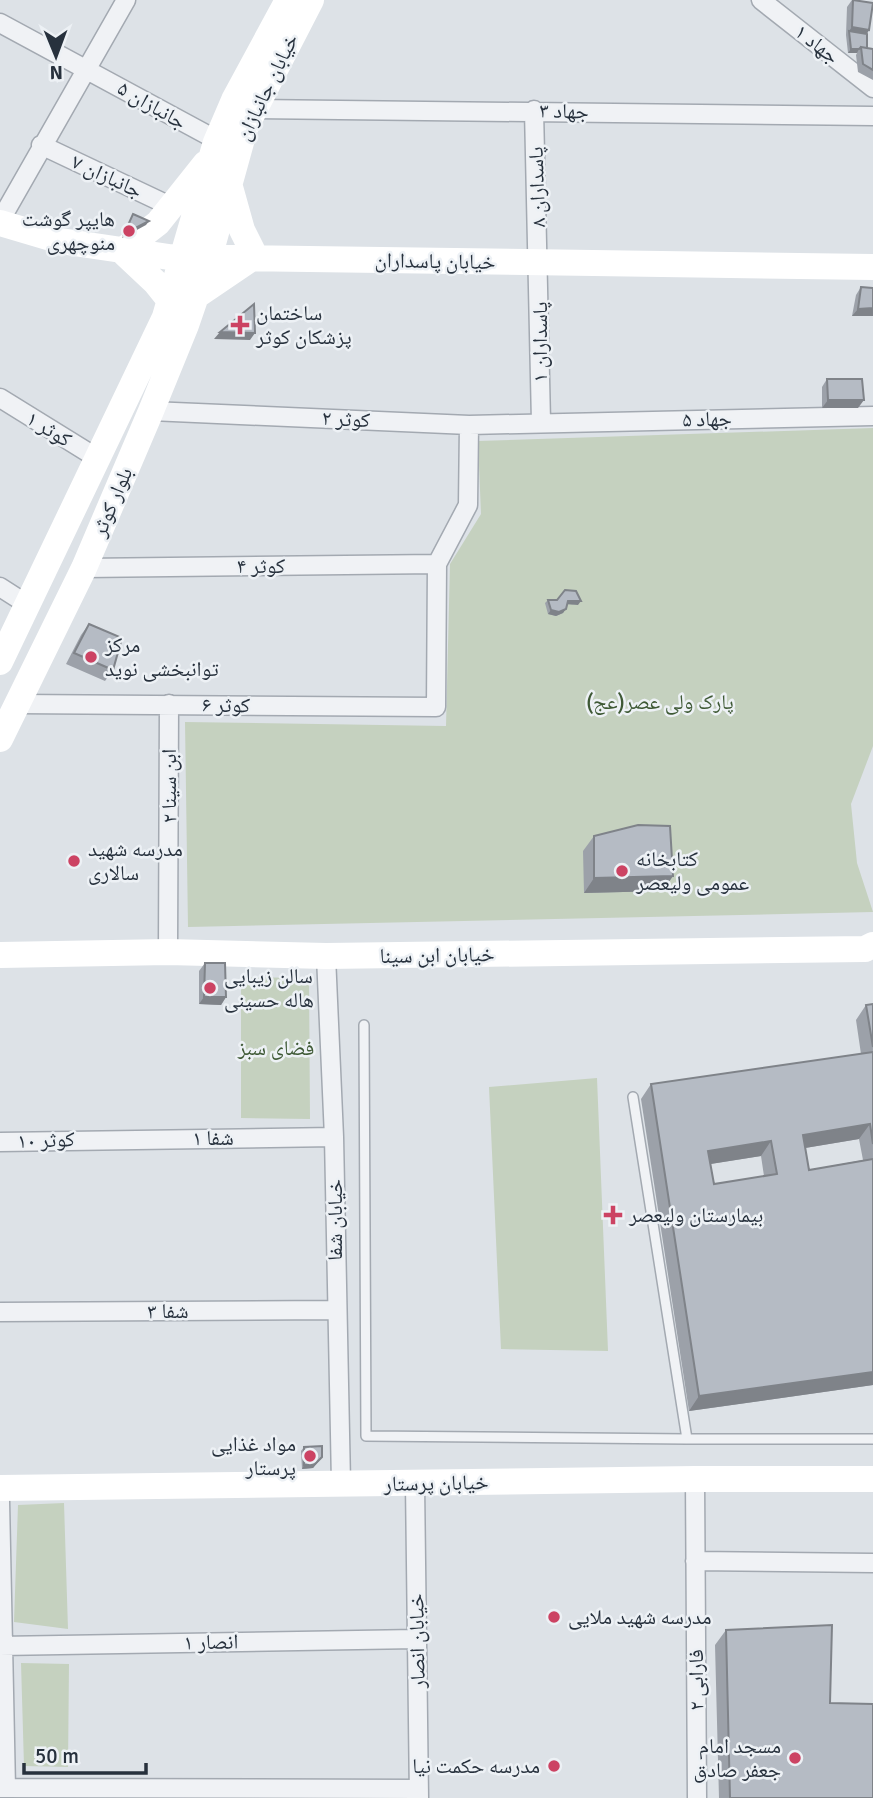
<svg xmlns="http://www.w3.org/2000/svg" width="873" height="1798" viewBox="0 0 873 1798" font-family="Signika,'Noto Naskh Arabic',sans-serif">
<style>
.green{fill:#c5d1bf}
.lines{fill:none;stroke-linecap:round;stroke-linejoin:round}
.lane-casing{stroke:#a3a9b1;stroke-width:12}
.street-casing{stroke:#a3a9b1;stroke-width:21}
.lane{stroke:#f0f2f5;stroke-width:9}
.street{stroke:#f0f2f5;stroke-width:18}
.secondary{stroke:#fff;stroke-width:26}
.wall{fill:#9ca1a9;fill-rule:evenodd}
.shaded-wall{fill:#7f8389}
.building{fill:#b5bbc4;stroke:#7f8389;stroke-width:2;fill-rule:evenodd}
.poi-dot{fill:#cc4363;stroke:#edf1f5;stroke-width:2.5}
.labels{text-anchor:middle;stroke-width:5;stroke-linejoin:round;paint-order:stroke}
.street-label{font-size:21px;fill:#27313d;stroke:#edf1f5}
.poi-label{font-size:21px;fill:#27313d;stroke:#edf1f5;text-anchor:start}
.park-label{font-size:21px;fill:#3e5935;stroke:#edf1f5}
</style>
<rect width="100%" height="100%" fill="#dde2e7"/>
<!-- green -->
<path class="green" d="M873 428V746L851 804 857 863 873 912 188 927 185 722 446 726 450 564 481 514 478 441Z
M241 977 309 978 310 1119 241 1118Z
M597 1078 608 1351 501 1349 489 1087Z
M64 1503 68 1629 14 1622 18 1505Z
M21 1663 69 1664 68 1767 24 1766Z"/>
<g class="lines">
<!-- lane casing -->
<g class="lane-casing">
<path id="lane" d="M364 1025 366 1436 687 1439
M633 1097 687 1439H873"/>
</g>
<!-- street casing -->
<g class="street-casing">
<path id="street" d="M761 0 873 88
M0 23 224 144
M255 109 873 116
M534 110 541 422
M41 145 172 207
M0 221 126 0
M0 398 97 458
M151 411 469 425 873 416
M84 568 437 564
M0 587 28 605
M17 704 436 707 437 564 468 505 469 425
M168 952 169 704
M326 956 334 1137 341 1483
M0 1142 334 1137
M0 1312 335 1310
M695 1479 697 1798
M415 1484 419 1798
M0 1501 6 1788
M695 1561 873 1563
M0 1646 416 1639
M0 1788 419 1789"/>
</g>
<!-- lane -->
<use href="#lane" class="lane"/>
<!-- street -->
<use href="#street" class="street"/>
<!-- secondary -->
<path class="secondary" d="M0 223 61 241 169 257 873 267
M196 296 255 256 242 230 230 187
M171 302 155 282 122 251 158 223 205 164
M0 662 165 317 216 142 234 100 288 0
M0 739 84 568 151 411 186 325 209 258 245 128 311 0
M0 955 168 952 326 956 865 949 873 945
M0 1488 695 1479H873"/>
</g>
<!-- wall -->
<path class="wall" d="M852 0H858L869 30 867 34V48L873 49V80L858 72 856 55 857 53H848L846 35 847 7Z
M861 287 873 288V316H852L856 295Z
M827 379 858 408H822V387Z
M548 600 578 605 567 604 563 613 556 616 548 614 545 603Z
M89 624 113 670 105 681 66 664 81 635Z
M594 836 663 891 584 893 583 851Z
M205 963 226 997 221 1005 199 1004V971Z
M873 1004V1385L689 1411 641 1099 651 1084 861 1054 856 1020 866 1005ZM859 1139 863 1160 809 1170 805 1148ZM761 1156 764 1176 714 1184 710 1164Z
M304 1447 319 1461 313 1468 302 1469 301 1451Z
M726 1630 830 1703 873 1798H719L715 1645Z"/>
<!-- shaded-wall -->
<path class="shaded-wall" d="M852 27 869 30 864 38 849 31 846 35Z
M851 49H859L857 53H848Z
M149 221 146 225 122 238 124 234Z
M873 308V316H852L858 309Z
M220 332 255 333 250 340 214 339Z
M828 400H864L858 408H822Z
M568 601H581L578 605 566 604Z
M566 609 563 613 556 616 548 614 551 610Z
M673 876 663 891 584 893 594 878Z
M204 997H226L221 1005 199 1004Z
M870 1124 859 1139 793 1150 803 1135Z
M771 1141 761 1156 698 1166 708 1151Z
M873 1372V1385L689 1411 699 1396Z
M322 1457 313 1468 302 1469 304 1465Z"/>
<!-- building -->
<path class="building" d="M853 0 873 3 869 30 852 27Z
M849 31 867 34V48L861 47 859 49H851Z
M861 47 873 49V70L863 64Z
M133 214 149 221 124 234Z
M861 287 873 288V308L858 309Z
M254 304 255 333 220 332Z
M827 379H862L864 400H828Z
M565 590 576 591 581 601H568L566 609 559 612 551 610 548 600H557Z
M89 624 122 638 113 670 74 653Z
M638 825 670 826 673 876 594 878V836Z
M205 963H225L226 997H204Z
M873 1004V1047L866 1005Z
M873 1052V1144L870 1124 803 1135 809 1170 873 1159V1372L699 1396 651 1084ZM771 1141 777 1174 714 1184 708 1151Z
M322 1446V1457L315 1464 304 1465V1447Z
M832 1625 830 1703 873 1704V1798H730L726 1630Z"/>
<!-- markers -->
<g class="poi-dot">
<circle cx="129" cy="231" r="7"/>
<path d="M236.5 314.5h7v7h7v7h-7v7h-7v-7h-7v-7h7z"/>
<circle cx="91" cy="657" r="7"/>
<circle cx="74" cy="861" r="7"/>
<circle cx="622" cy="871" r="7"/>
<circle cx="210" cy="988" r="7"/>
<path d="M609.5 1204.5h7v7h7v7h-7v7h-7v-7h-7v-7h7z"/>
<circle cx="310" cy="1456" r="7"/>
<circle cx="554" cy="1617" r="7"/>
<circle cx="795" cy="1758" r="7"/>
<circle cx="554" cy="1766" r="7"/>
</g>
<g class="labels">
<!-- street labels -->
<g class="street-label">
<text transform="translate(817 44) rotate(38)" y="7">جهاد ۱</text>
<text transform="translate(267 87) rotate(-64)" y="7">خیابان جانبازان</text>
<text transform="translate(152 105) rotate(30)" y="7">جانبازان ۵</text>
<text transform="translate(564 111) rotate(1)" y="7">جهاد ۳</text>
<text transform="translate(107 176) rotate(25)" y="7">جانبازان ۷</text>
<text transform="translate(537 187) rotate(-92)" y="7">پاسداران ۸</text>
<text transform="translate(435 261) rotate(1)" y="7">خیابان پاسداران</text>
<text transform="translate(540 342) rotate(-90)" y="7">پاسداران ۱</text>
<text transform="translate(346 419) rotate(3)" y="7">کوثر ۲</text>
<text transform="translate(707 419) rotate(-1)" y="7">جهاد ۵</text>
<text transform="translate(49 429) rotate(32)" y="7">کوثر ۱</text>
<text transform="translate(112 502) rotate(-67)" y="7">بلوار کوثر</text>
<text x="261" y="573">کوثر ۴</text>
<text transform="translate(226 705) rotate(1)" y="7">کوثر ۶</text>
<text transform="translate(169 786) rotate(-90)" y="7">ابن سینا ۲</text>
<text transform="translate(437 955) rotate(-1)" y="7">خیابان ابن سینا</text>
<text transform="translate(213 1138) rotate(-1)" y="7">شفا ۱</text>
<text transform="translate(46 1140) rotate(-2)" y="7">کوثر ۱۰</text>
<text transform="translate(335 1220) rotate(-90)" y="7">خیابان شفا</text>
<text x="168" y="1318">شفا ۳</text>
<text transform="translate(436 1483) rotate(-1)" y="7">خیابان پرستار</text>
<text transform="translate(417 1641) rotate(-91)" y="7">خیابان انصار</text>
<text transform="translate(211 1642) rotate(-1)" y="7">انصار ۱</text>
<text transform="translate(696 1680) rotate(-90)" y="7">فارابی ۲</text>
</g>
<!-- poi labels -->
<g class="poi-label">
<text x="115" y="226" text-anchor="end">هایپر گوشت<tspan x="115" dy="24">منوچهری</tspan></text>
<text x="256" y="320">ساختمان<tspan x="256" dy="24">پزشکان کوثر</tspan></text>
<text x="105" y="652">مرکز<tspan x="105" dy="24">توانبخشی نوید</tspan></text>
<text x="88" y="856">مدرسه شهید<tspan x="88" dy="24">سالاری</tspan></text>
<text x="636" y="866">کتابخانه<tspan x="636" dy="24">عمومی ولیعصر</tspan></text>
<text x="224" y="983">سالن زیبایی<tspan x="224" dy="24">هاله حسینی</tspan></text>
<text x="629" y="1222">بیمارستان ولیعصر</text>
<text x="296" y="1451" text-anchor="end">مواد غذایی<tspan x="296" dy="24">پرستار</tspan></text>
<text x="568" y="1624">مدرسه شهید ملایی</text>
<text x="781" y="1753" text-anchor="end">مسجد امام<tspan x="781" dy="24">جعفر صادق</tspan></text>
<text x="540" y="1773" text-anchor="end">مدرسه حکمت نیا</text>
</g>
<!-- park labels -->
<g class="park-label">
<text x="660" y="709">پارک ولی عصر(عج)</text>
<text x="276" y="1055">فضای سبز</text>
</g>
</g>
<!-- north arrow -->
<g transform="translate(56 56) rotate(179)" stroke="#edf1f5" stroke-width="5" paint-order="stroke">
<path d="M0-5L12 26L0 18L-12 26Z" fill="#27313d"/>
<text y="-10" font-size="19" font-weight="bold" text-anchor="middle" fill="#27313d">N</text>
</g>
<!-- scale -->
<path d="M24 1763v10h122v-10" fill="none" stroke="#27313d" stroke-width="3.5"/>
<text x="35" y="1763" font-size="21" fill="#27313d" stroke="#edf1f5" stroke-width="5" paint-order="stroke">50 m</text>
</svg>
